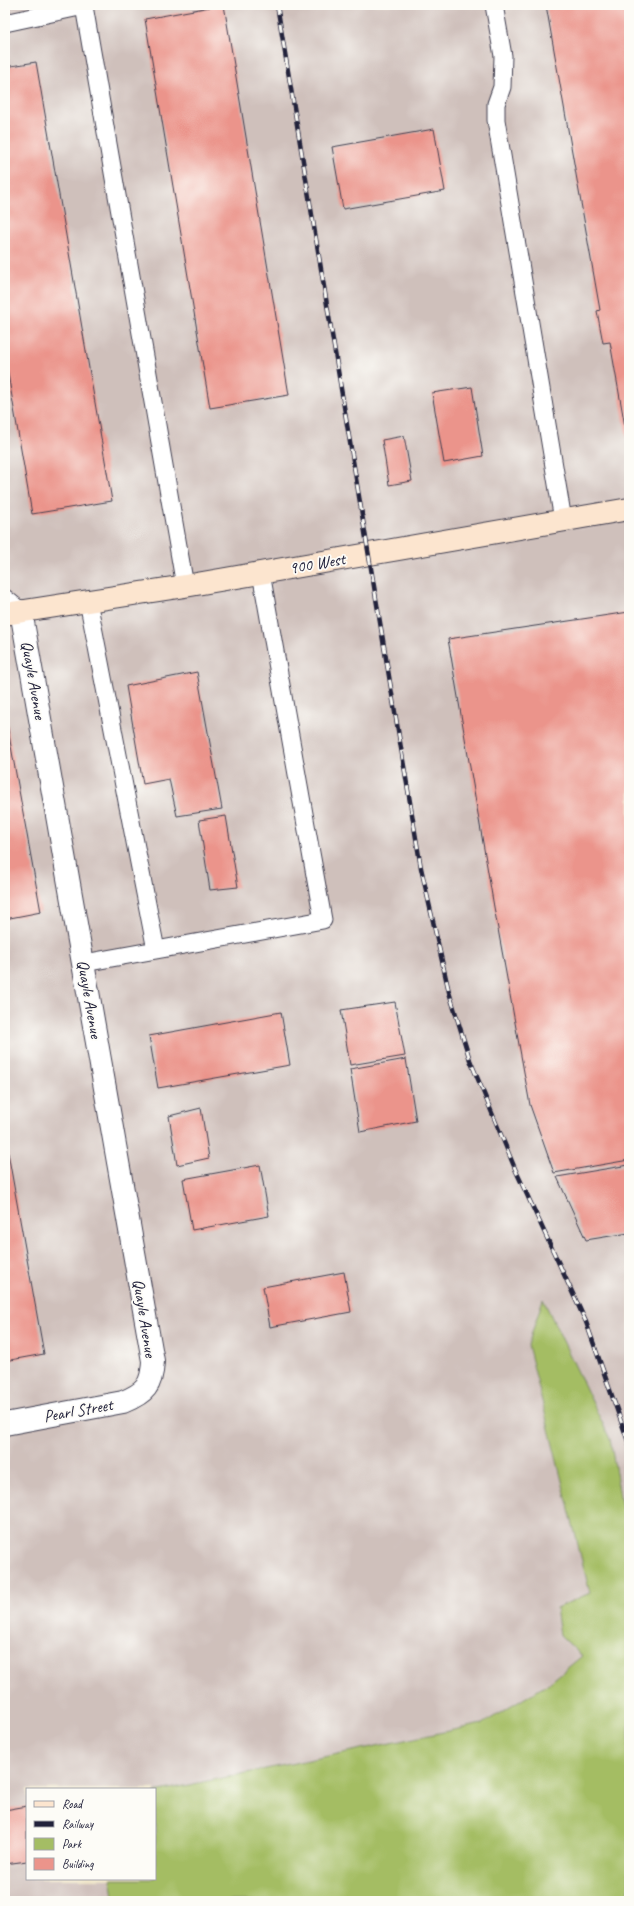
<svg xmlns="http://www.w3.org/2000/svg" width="634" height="1906" viewBox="0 0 634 1906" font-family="Caveat,sans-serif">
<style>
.industrial{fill:#cfc0bb;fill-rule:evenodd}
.green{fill:#a4bd64;stroke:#637050}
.building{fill:#eb948b}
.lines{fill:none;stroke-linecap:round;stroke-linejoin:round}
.lane-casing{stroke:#413f50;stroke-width:19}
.street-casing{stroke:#413f50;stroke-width:24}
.secondary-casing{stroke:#413f50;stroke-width:24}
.lane{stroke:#fff;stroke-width:17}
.street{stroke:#fff;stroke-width:22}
.secondary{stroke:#fce5cf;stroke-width:22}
.rail-casing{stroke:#22223b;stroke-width:4.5}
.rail{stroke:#fdfcf7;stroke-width:3;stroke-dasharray:9;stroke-linecap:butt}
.labels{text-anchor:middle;stroke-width:3.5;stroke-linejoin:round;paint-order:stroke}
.street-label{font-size:17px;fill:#22223b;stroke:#fdfcf7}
</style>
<rect width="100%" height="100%" fill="#fdfcf7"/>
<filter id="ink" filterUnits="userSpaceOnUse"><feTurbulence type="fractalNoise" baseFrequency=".025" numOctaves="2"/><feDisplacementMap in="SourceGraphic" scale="8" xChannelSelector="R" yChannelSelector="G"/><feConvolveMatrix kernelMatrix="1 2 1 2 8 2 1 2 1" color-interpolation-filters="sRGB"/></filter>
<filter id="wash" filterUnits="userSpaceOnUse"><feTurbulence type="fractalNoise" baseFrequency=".012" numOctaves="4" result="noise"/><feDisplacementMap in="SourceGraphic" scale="16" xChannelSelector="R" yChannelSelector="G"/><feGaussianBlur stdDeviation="0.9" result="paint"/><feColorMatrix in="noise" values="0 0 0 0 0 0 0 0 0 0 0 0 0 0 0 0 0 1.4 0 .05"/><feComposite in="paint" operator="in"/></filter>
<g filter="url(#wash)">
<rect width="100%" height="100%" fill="#efe5c8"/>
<!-- industrial -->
<path class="industrial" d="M5 5H629V1901H5ZM27 1789H155V1879H27Z"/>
<!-- green -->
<path class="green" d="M543 1299 610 1439 629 1547V1901H115L111 1879H155V1792L482 1724 548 1684 582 1656 560 1635 556 1608 590 1593 528 1345Z"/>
<g id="blocks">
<!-- building -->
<path class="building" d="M221 5H224L289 395 210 408 145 19Z
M546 5H629V438H627L610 342 603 343 597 311 600 310Z
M36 62 112 501 32 514 5 356V67Z
M434 129 445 191 343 209 332 147Z
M472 387 483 456 444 463 432 393Z
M404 436 412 481 389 485 382 440Z
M629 612V1160L554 1173 530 1105 494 907 448 639Z
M197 672 222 809 177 816 169 779 143 784 126 686Z
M5 713 41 912 5 919Z
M226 816 238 887 210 890 199 820Z
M395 1002 405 1056 350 1065 341 1010Z
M281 1012 290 1065 158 1088 149 1036Z
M406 1059 416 1121 360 1132 350 1069Z
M201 1108 209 1158 177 1165 169 1116Z
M5 1136 44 1354 5 1361Z
M260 1165 269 1216 192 1230 183 1179Z
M629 1165V1233L586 1240 557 1177Z
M344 1272 351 1312 270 1327 263 1287Z
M27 1806V1861L5 1864V1810Z"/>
</g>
</g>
<g filter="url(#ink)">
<use href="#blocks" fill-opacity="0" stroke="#413f50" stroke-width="1"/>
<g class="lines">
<!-- lane casing -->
<g class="lane-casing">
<path id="lane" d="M494 5 503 56 502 87 496 104V120L563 520
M5 23 84 6 185 586
M5 598 21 611
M88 601 156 950
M84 963 323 920 261 573"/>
</g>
<!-- street casing -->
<g class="street-casing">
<path id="street" d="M5 1424 123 1402C145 1393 152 1386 153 1361L21 611"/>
</g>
<!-- secondary casing -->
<g class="secondary-casing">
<path id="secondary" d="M5 614 185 586 629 509"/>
</g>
<!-- lane -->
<use href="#lane" class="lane"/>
<!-- street -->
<use href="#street" class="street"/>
<!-- secondary -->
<use href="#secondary" class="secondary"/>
<!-- rail casing -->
<g class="rail-casing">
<path id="rail" d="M277 5 421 868 449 992 470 1060 516 1171 586 1322 629 1444"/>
</g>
<!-- rail -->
<use href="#rail" class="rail"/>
</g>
</g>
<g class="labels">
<!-- street labels -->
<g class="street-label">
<text transform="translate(317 563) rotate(-10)" y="6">900 West</text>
<text transform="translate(34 680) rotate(80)" y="6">Quayle Avenue</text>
<text transform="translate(90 999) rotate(80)" y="6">Quayle Avenue</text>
<text transform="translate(145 1318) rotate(81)" y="6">Quayle Avenue</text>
<text transform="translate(78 1410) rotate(-10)" y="6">Pearl Street</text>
</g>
</g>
<!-- margin -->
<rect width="634" height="1906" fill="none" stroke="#fdfcf7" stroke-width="20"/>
<!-- legend -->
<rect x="26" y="1788" width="130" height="92" fill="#fdfcf7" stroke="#a5a5ac"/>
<rect x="34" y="1801" width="20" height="6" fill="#fce5cf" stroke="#a5a5ac"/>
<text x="62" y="1808" font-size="12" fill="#22223b">Road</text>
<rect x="34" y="1821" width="20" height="6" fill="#22223b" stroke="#a5a5ac"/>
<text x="62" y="1828" font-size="12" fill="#22223b">Railway</text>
<rect x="34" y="1838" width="20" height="12" fill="#a4bd64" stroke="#a5a5ac"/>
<text x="62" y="1848" font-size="12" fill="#22223b">Park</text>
<rect x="34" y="1858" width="20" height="12" fill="#eb948b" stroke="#a5a5ac"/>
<text x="62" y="1868" font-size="12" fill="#22223b">Building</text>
</svg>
